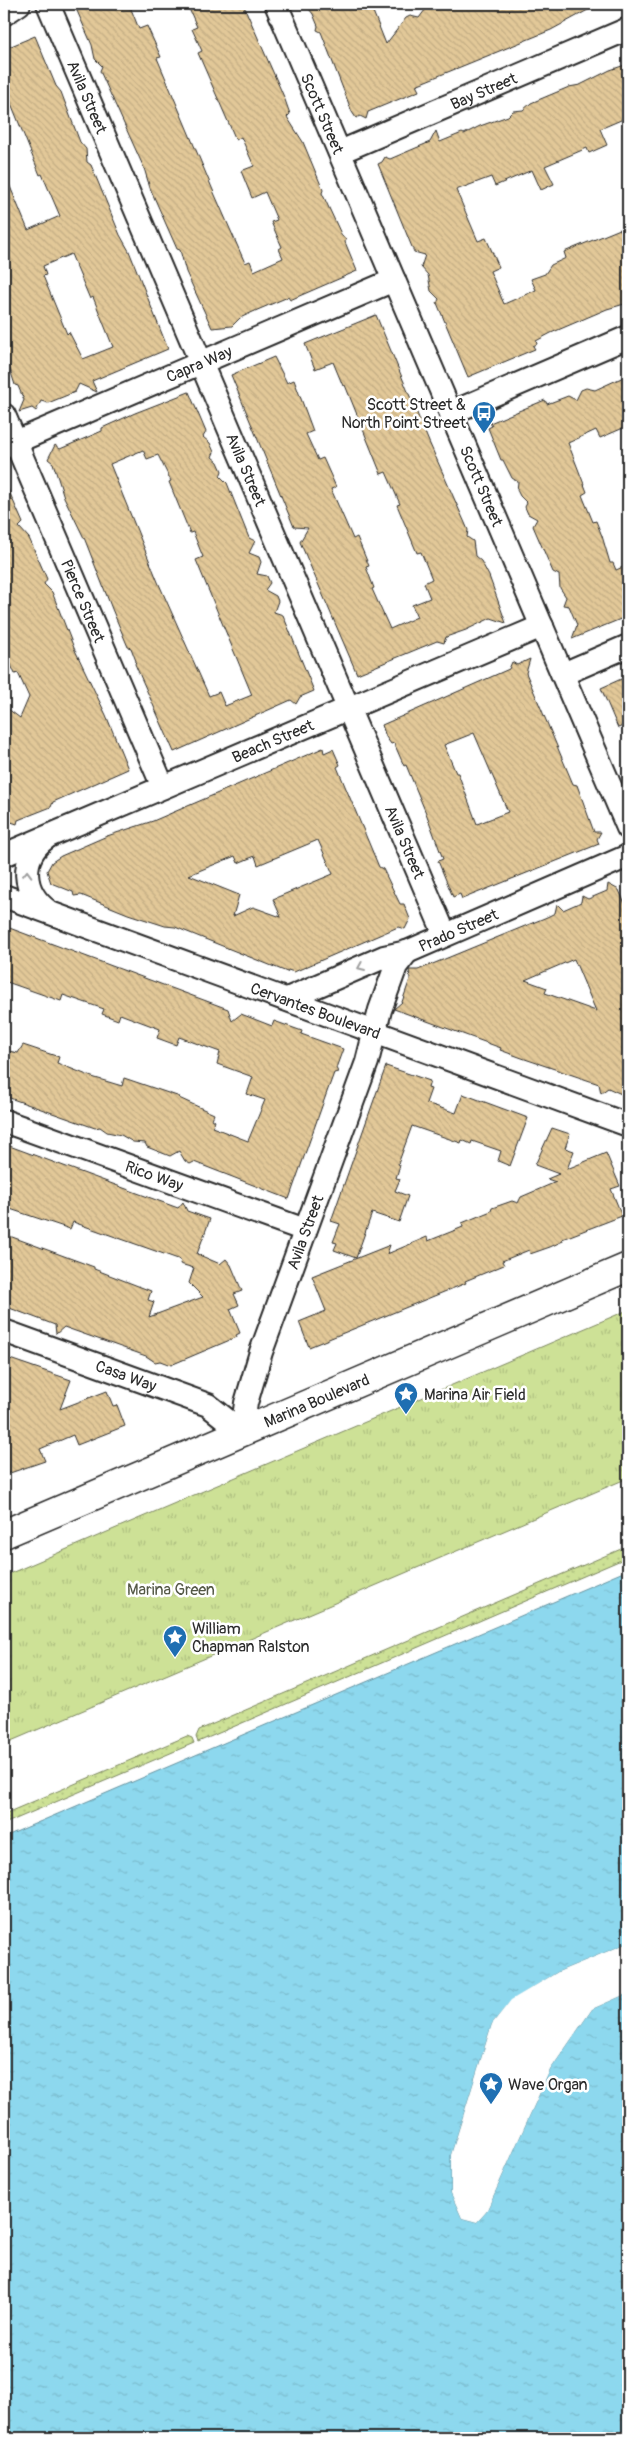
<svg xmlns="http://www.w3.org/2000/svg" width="632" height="2442" viewBox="0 0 632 2442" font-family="Pangolin,sans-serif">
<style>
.grass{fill:url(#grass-dots);stroke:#7c8660}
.park{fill:url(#park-tufts);stroke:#7c8660}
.water{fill:url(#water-ripples);stroke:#6693a0}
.pier{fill:#fff}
.building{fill:url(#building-back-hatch);stroke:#2b2b2b;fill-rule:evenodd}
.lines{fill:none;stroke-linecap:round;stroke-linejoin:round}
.minor-casing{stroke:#2b2b2b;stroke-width:26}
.major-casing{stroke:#2b2b2b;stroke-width:31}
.minor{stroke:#fff;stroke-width:22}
.major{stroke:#fff;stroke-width:28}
.oneway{stroke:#a0a0a0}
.labels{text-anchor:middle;stroke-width:5;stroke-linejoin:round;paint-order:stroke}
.street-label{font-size:16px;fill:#2b2b2b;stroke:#fff}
.poi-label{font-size:16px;fill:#2b2b2b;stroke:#fff;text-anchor:start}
.park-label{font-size:16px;fill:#545846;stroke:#fff}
</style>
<defs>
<pattern id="grass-dots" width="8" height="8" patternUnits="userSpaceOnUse" patternTransform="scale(1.25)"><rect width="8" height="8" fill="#cde196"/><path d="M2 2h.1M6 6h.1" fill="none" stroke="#b0c181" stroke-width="1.8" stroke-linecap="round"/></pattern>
<pattern id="park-tufts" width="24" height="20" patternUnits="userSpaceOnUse" patternTransform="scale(1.25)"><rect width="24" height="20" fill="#cde196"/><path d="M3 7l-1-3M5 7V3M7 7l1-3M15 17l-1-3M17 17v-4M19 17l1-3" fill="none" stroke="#b0c181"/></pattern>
<pattern id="water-ripples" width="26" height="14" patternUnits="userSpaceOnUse" patternTransform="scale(1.25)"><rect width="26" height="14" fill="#8dd8ee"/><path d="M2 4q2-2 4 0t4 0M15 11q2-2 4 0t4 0" fill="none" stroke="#7abacc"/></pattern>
<pattern id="building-back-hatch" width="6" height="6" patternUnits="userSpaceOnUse" patternTransform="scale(1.25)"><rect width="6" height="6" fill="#e2c898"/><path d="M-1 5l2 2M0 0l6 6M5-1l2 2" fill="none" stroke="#c2ac83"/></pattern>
</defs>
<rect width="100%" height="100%" fill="#fff"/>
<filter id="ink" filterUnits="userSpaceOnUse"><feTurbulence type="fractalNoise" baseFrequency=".02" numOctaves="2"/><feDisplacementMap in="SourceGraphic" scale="10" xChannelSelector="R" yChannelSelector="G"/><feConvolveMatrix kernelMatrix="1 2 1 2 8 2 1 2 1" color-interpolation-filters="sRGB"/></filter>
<g filter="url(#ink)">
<!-- grass -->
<path class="grass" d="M628 1546V1557L198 1742 196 1737 199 1730Z
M187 1736 192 1738 194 1743 4 1824V1814Z"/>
<!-- park -->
<path class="park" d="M628 1310V1478L4 1744V1576Z"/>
<!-- water -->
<path class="water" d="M628 1570V1943L558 1972 511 2001 492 2024 451 2155V2193L462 2218 477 2222 486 2212 550 2070 592 2009 628 1993V2438H4V1837Z"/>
<!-- pier -->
<path class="pier" d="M628 1943V1946L559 1974 513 2002 494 2025 453 2155 454 2192 464 2215 476 2219 484 2210 548 2069 590 2007 628 1991V1993L592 2009 550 2070 486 2212 477 2222 462 2218 451 2193V2155L492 2024 511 2000 558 1972Z"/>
<!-- building -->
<path class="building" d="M74 4H129L139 29 147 26 161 57 157 58 215 195 245 263 250 261 254 271 283 258 279 249 282 247 271 222 277 220 265 192 252 198 241 171 254 166 241 137 236 140 198 53 202 51 192 29 197 27 187 4H243L284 97 290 114 287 117 303 142 323 190 322 193 342 236 346 239 345 242 357 271 290 300 288 297 255 311 240 318 232 326 212 328 186 272 180 250 177 249 150 188 144 168 100 71 102 66 95 59 92 45Z
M305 4H370L386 44 406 18 410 16 419 18 425 10 429 8 438 9 443 4H599L551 30 416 85 419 91 368 112 366 119 360 116 356 118 352 112 321 32 317 30 318 26 313 14Z
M35 36 56 86 61 92 80 142 86 149 87 162 91 165 120 235 129 251 168 349 92 381 97 392 79 384 75 392 48 403 41 401 36 411 32 408 19 412 24 400 18 386 15 385 4 351V172L28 230 60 216 42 174 40 175 4 86V49ZM71 254 90 299 93 297 113 347 83 359 69 332 67 334 43 276 46 275 43 266Z
M628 64V117L600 129 607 145 589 153 587 148 545 166 554 184 541 190 532 170 495 186 491 177 456 190 478 241 486 238 499 267 490 271 504 304 536 290 531 279 545 274 551 265 566 258 564 252 620 229 625 239 628 238V303L607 309 551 333 536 341 537 344 533 346 535 349 468 377 437 303 439 299 431 291 428 275 421 267 425 255 414 252 378 164 382 162 385 157 390 159 430 142 436 131 440 142 462 133 464 134 480 126 508 116 513 111 523 110 531 103 569 87 580 85 610 70Z
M376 315 429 442 465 523 468 530 467 537 473 541 475 556 481 561 489 576 506 623 491 618 466 630 446 637 444 643 437 641 357 674 300 542 308 528 294 527 231 375 274 357 287 383 294 380 313 431 306 434 318 460 323 458 336 487 331 489 353 539 357 537 369 566 366 567 374 588 372 589 390 629 417 617 412 605 430 598 424 583 432 579 421 552 417 553 397 505 400 504 386 472 381 474 345 385 343 386 333 362 315 369 305 344Z
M628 375V426L600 438 596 430 568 443 587 492 582 495 593 522 596 521 602 536 610 563H613L616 570 628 565V616L572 639 577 625 569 606 563 605 566 597 560 588 559 575 553 572 533 526 537 519 528 514 525 507 527 503 520 496 517 490 518 482 512 478 503 460H501L488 428 492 426 490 423 545 400 547 404 568 396 576 400 581 390 586 388 595 390Z
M189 392 206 432 203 437 210 443 214 452 212 457 218 462 222 471 220 476 227 483 249 538 255 541 249 553 259 557 261 562 257 574 267 576 270 583 265 590 276 596 278 601 274 612 283 615 314 691 300 697 296 704 291 700 174 752 135 664 136 661 131 648 128 647 112 609 85 540 64 497 53 463 48 459 55 445 60 449 102 431V428L135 413ZM143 450 147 459 158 455 171 481 169 482 190 533 193 532 203 557 196 560 252 695 225 706 219 692 209 696 158 582 110 464Z
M4 480 23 523 19 527 29 538 47 579 44 584 52 592 74 648 106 715 128 769 53 802 51 807 18 820 17 824 11 822 4 825V706L20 718 29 697 18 673 15 674 4 649Z
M530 659 526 673 573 784 577 785 594 832H601L597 839 599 844 462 899 460 894 453 897 438 861 443 859 426 813 406 765 404 766 394 743 391 744 386 737 382 725 509 669 512 662 517 665ZM474 733 508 812 477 824 458 773H456L444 745Z
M628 676V724L618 728 601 688Z
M323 748 324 753 333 749 340 765 337 767 379 867 383 869 400 904H404L410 919 405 929 398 927 294 972 288 970 287 972 175 927 165 926 128 914 81 895 74 896 73 892 51 883 47 871 52 862 61 856 107 836 153 821ZM318 840 333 874 273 899 281 917 253 907 233 916 239 895 189 875 235 856 238 863 255 856 258 865Z
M608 884 619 890 628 911V1097L608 1088 601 1093 599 1084 522 1058 500 1050 501 1048 394 1009 402 1002 410 979 409 970H418L547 917 555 913 557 904 563 910 581 902 582 896 588 899 607 891ZM574 959 596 1011 545 993 547 988 525 980Z
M4 926 228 1009 232 1021 241 1014 272 1026 274 1021 302 1031 301 1034 343 1049 336 1068 338 1072 334 1073 327 1092 289 1199 194 1162 190 1164 185 1161 179 1151 170 1156 147 1147 145 1143 133 1142 121 1135 107 1132 100 1127 95 1128 4 1096V1050L18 1053 23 1045 59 1057 57 1063 92 1077 122 1086 124 1078 180 1097 179 1098 214 1114 212 1119 215 1121 212 1127 248 1141 265 1100 247 1094 253 1077 217 1064 220 1052 179 1037 176 1045 157 1038 160 1029 120 1014 118 1020 102 1014 104 1009 63 995 61 1001 4 981Z
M386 1066 430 1081 428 1088 431 1089 426 1103 456 1113 463 1094 528 1118 510 1166 498 1161 501 1151 472 1141 471 1144 462 1140 461 1143 412 1126 398 1164 400 1165 396 1178 400 1179 395 1191 408 1196 399 1222 372 1213 356 1258 334 1250 337 1243 333 1242 340 1224 331 1221Z
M552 1128 570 1134 565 1148 574 1151 567 1169 606 1153 620 1186 611 1189 622 1216 562 1239 563 1241 550 1247 530 1254 529 1250 502 1261 504 1265 465 1281 466 1283 309 1347 299 1322 326 1311 312 1276 390 1245 387 1254 427 1237 428 1241 463 1227 462 1223 491 1211 492 1208 512 1201 518 1203 521 1197 556 1182 547 1179 559 1174 535 1165Z
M4 1144 178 1208 183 1202 187 1211 210 1219 197 1254 220 1264 226 1259 231 1265 242 1291 234 1294 239 1305 230 1309 240 1333 236 1335 237 1337 171 1365 160 1361 155 1362 146 1356 64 1327 56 1334 55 1325 4 1306V1234L94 1267V1269L151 1291 148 1300 154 1302 149 1317 203 1297 189 1283 194 1268 180 1264 181 1260 73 1222 70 1229 4 1207Z
M4 1357 71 1380 60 1409 107 1391 113 1406 117 1405 125 1426 77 1445 73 1435 40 1449 45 1461 4 1475Z"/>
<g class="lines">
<!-- minor casing -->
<g class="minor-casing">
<g id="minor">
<path id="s1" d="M48 4 445 935"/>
<path id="s2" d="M276 4 628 828"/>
<path d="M4 14 19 4"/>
<path id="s3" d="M340 152 628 29"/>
<path d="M451 413 628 337"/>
<path id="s4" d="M4 415 163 787"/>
<path id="s5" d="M4 447 394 280"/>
<path d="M563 674 628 646"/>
<path d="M46 838C19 858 22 892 48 911"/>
<path id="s6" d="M4 855 542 626"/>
<path id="s7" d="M4 896 628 1125"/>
<path id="s8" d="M287 999 384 957 407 952 628 856"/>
<path id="s9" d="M4 1121 305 1230"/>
<path id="s10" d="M4 1331 208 1405 242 1432"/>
<path id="s11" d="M242 1432 246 1403 261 1352 367 1062 380 1010 396 966 407 952"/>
</g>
</g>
<!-- major casing -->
<g class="major-casing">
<g id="major">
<path id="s12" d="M4 1534 628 1267"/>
</g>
</g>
<!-- minor -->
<use href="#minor" class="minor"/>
<!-- major -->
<use href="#major" class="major"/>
</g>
<!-- one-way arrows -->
<defs><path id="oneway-chevron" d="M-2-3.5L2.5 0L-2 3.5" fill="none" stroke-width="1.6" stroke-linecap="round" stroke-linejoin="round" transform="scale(1.25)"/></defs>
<g class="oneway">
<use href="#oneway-chevron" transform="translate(27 874) rotate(-89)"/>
<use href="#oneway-chevron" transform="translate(361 967) rotate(157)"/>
</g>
</g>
<!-- icons -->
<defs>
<g id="bus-pin" transform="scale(1.25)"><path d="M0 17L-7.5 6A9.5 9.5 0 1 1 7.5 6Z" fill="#1f6fb2" stroke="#fff"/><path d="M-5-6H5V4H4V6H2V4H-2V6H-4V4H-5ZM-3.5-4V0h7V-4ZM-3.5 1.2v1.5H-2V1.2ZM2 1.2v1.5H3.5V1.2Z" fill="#fff"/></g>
<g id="sight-pin" transform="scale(1.25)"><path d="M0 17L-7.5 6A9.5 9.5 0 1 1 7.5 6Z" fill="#1f6fb2" stroke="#fff"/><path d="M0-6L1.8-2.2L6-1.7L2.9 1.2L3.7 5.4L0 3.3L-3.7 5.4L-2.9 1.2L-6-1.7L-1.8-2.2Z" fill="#fff"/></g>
</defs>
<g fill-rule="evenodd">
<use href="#bus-pin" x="484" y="413"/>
<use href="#sight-pin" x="406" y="1394"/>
<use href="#sight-pin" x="175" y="1637"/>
<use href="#sight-pin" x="491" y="2084"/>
</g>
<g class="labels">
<!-- street labels -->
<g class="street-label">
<text dy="6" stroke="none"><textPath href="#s3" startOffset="156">Bay Street</textPath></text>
<text dy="6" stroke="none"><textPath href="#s1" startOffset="101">Avila Street</textPath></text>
<text dy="6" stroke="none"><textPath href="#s2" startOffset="119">Scott Street</textPath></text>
<text dy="6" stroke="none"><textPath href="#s5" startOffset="212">Capra Way</textPath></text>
<text dy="6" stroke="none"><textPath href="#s1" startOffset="506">Avila Street</textPath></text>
<text dy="6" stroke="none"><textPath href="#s2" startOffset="524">Scott Street</textPath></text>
<text dy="6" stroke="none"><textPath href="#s4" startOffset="202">Pierce Street</textPath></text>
<text dy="6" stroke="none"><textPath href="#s6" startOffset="292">Beach Street</textPath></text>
<text dy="6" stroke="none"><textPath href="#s1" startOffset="911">Avila Street</textPath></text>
<text dy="6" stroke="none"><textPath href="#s8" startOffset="185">Prado Street</textPath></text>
<text dy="6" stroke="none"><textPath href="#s7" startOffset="332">Cervantes Boulevard</textPath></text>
<text dy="6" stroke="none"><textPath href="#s9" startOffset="160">Rico Way</textPath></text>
<text dy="6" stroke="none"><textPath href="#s11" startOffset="210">Avila Street</textPath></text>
<text dy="6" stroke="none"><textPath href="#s10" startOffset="130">Casa Way</textPath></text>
<text dy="6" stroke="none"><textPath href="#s12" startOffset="340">Marina Boulevard</textPath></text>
</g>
<!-- poi labels -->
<g class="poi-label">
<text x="466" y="410" text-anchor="end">Scott Street &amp;<tspan x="466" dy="18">North Point Street</tspan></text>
<text x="424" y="1400">Marina Air Field</text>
<text x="192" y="1634">William<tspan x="192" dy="18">Chapman Ralston</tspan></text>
<text x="508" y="2090">Wave Organ</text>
</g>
<!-- park labels -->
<g class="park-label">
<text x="171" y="1595">Marina Green</text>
</g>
</g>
<!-- margin -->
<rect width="632" height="2442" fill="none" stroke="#fff" stroke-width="20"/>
<rect x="10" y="10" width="612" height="2422" fill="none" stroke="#2b2b2b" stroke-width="2" filter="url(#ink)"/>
</svg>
